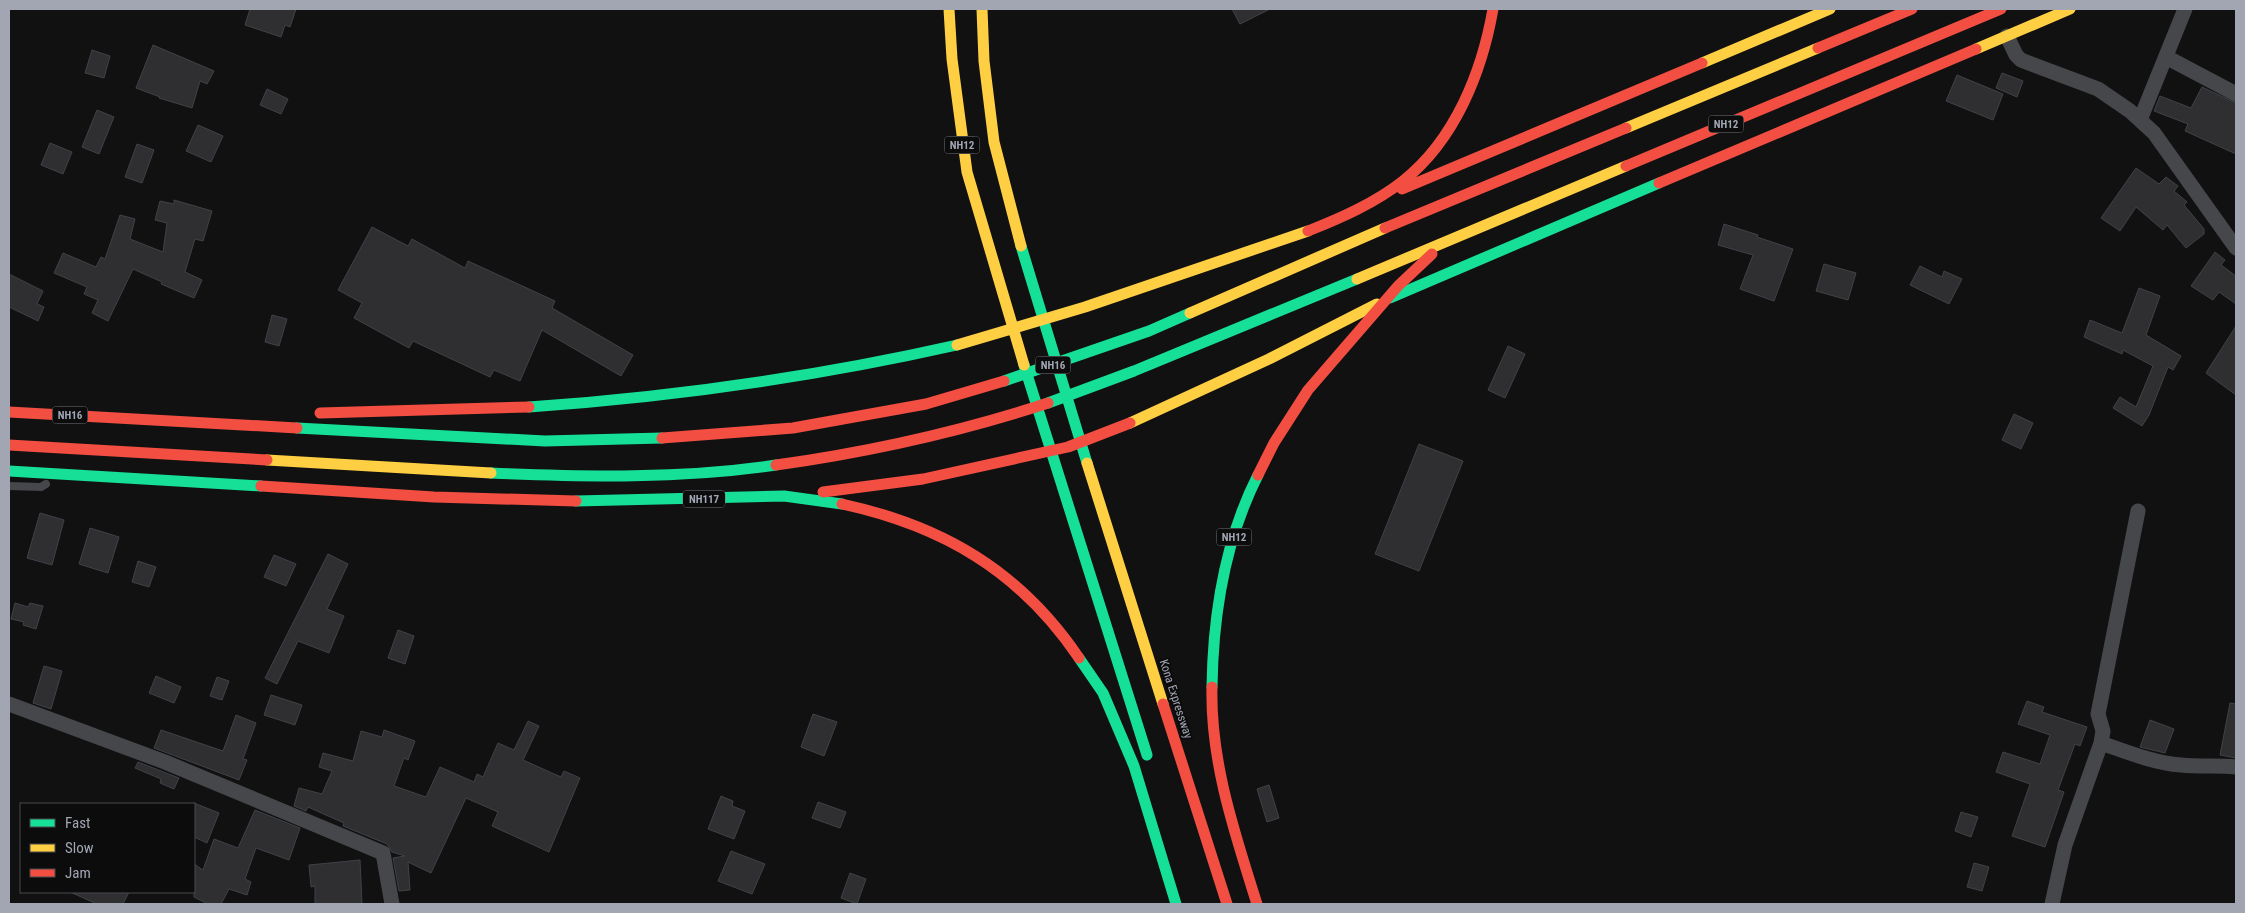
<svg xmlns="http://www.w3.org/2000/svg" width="2245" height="913" viewBox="0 0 2245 913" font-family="'Roboto Condensed',sans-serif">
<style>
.building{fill:#2f2f31;stroke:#404246}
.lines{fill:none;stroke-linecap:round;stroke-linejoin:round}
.lane{stroke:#46474a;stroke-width:8}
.street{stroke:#46474a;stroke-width:15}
.fast{stroke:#16e098;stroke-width:11}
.slow{stroke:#ffcf43;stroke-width:11}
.jam{stroke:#f24e42;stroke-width:11}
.labels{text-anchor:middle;stroke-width:4;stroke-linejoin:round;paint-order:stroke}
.shield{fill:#0c0c0d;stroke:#757881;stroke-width:1}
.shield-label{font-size:11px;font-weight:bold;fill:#a2a6b3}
.street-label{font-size:12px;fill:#a2a6b3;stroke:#0c0c0d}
</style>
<rect width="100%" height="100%" fill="#111112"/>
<!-- building -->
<path class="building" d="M250 9H296L290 27 285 25 281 37 245 25Z
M1232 9H1270L1240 24Z
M153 45 214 71 207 84 200 81 192 108 159 98 160 97 136 88Z
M92 50 110 56 104 78 85 73Z
M2002 73 2023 81 2017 97 1996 88Z
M1957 75 2003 94 1993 120 1946 101Z
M2202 87 2236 103V154L2185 131 2188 124 2154 111 2160 96 2191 108Z
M267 89 288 99 281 114 260 105Z
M97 110 114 117 99 154 82 147Z
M198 125 223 136 211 162 186 151Z
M50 143 72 152 63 174 41 165Z
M137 144 154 150 142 183 125 177Z
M2136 168 2159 184 2166 177 2178 186 2174 191 2187 202 2184 205 2204 229V234L2186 248 2167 225 2163 230 2136 207 2120 231 2101 218Z
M174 200 212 211 203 241 195 239 185 272 202 280 194 298 161 284 162 282 133 269 108 321 92 313 98 300 84 294 87 287 54 273 63 253 96 267 101 257 105 259 120 215 135 219 130 239 163 252 167 223 155 220 160 201 174 204Z
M1724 224 1758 235 1757 237 1793 249 1774 301 1740 289 1753 255 1718 245Z
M372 227 408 246 412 239 465 268 468 261 555 301 552 308 633 355 621 376 542 330 520 381 494 370 490 377 413 341 409 348 354 318 362 303 338 290Z
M2215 252 2225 260 2221 265 2236 276V304L2219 292 2213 300 2191 286Z
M1824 264 1856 273 1848 300 1816 291Z
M1920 266 1942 277 1944 271 1962 279 1949 304 1910 285Z
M9 274 43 291 37 304 44 307 38 321 9 307Z
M2139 288 2160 296 2146 335 2181 356 2173 370 2168 367 2149 415 2142 426 2113 408 2120 397 2136 407 2153 366 2123 350 2122 354 2084 337 2090 320 2122 333Z
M272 315 287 319 279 346 265 342Z
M2236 326V395L2206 373Z
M1508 346 1525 354 1505 398 1488 390Z
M2014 414 2033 423 2021 449 2002 440Z
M1419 444 1463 461 1419 571 1375 554Z
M40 513 64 520 52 565 27 558Z
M90 528 119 537 108 573 79 564Z
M328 554 348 564 327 609 344 616 329 653 298 641 277 684 265 678Z
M274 555 296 564 286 586 264 577Z
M138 561 156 567 149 587 132 582Z
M15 603 28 607 30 603 43 606 36 629 23 625 24 622 11 619Z
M398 630 414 636 405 664 388 658Z
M44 666 62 671 51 709 33 703Z
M156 676 181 687 174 703 149 693Z
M217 677 229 681 222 700 210 696Z
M271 695 302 705 295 725 264 715Z
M2027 701 2044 707 2042 712 2087 727 2080 746 2075 744 2058 790 2064 792 2045 847 2012 836 2030 784 1996 772 2003 752 2040 764 2050 735 2018 724Z
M2230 703 2236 704V758L2220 755Z
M813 714 837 722 824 756 801 747Z
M236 715 256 723 243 759 247 760 239 780 154 748 161 730 223 751Z
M2150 720 2174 729 2165 753 2140 747Z
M528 721 539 726 523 760 561 777 564 771 580 778 549 852 492 826 498 812 466 798 431 873 408 862 410 890 399 891 393 858 405 856 392 852 387 844 343 826 344 823 308 807 306 811 294 806 299 788 322 794 332 771 319 767 323 753 353 761 361 731 382 737 384 730 415 741 408 760 404 758 394 786 426 797 440 767 474 782 477 774 483 777 498 743 514 750Z
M138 762 179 778 174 789 160 783 161 779 135 768Z
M1269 785 1279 818 1267 822 1257 789Z
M721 796 733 801 732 806 745 811 734 839 708 829Z
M818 802 846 812 840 828 812 818Z
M194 803 219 813 207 843 194 837Z
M255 810 300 828 289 860 256 848 245 879 251 882 247 895 229 889 221 904H208L194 897V864L203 870 214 839 238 848Z
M1961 812 1978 817 1971 837 1955 831Z
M731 851 765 864 752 894 718 881Z
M360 860 362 904H315V886L311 887 309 865Z
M1974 863 1989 867 1982 891 1967 887Z
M850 873 866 879 857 904 841 898Z
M70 892H129L123 904H97Z"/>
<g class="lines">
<!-- lane -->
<path class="lane" d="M9 486 41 487 46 484"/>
<!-- street -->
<path class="street" d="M2007 36 2016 55 2021 60 2098 89 2130 111 2154 133 2236 248
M2166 57 2236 94
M2140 120 2185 9
M9 704 165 762 383 853 392 904
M2101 743C2127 752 2154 763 2181 765 2200 767 2218 765 2236 767
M2052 904 2065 845 2101 743 2103 731 2098 714 2138 511"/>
<!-- fast -->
<path class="fast" d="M1021 246 1087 463
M1390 298 1659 183
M1024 365 1147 755
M1004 381 1149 331 1190 313
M1048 403 1134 371 1357 279
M529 407C673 397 815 377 957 345
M297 428 545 441 662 438
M9 471 261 486
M491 473C586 477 682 479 776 465
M576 501 784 496 842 504
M1079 658 1103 693 1134 766 1176 904
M1212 687C1213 615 1225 540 1258 475"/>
<!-- slow -->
<path class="slow" d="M949 9 952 59 967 172 1024 365
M982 9 984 61 994 142 1021 246
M1976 49 2070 9
M1702 63 1830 9
M1626 128 1818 48
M1357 279 1626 166
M1190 313 1385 228
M957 345 1085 307 1308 231
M1130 423 1269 359 1377 304
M267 460 491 473
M1087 463 1163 704"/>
<!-- jam -->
<path class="jam" d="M1818 48 1912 9
M1626 166 2001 9
M1659 183 1976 49
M1402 189 1702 63
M1385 228 1626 128
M1308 231C1341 218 1375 203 1403 181 1455 140 1482 72 1493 9
M9 412 297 428
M320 413 529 407
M662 438 793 428 926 404 1004 381
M9 445 267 460
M776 465C869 452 959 432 1048 403
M1258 475 1274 443 1308 390 1398 286 1432 254
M261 486 434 497 576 501
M823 492 923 479 1068 447 1130 423
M842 504C943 526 1020 571 1079 658
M1212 687C1210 761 1235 834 1257 904
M1163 704 1227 904"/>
</g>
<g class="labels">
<!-- shield labels -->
<g class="shield">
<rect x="1708.5" y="115.5" width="35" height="17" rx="4"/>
<rect x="944.5" y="136.5" width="35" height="17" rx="4"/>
<rect x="1035.5" y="356.5" width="35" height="17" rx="4"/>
<rect x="52.5" y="406.5" width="35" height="17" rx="4"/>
<rect x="683" y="490.5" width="42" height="17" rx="4"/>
<rect x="1216.5" y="528.5" width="35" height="17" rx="4"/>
</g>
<g class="shield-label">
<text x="1726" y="128">NH12</text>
<text x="962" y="149">NH12</text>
<text x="1053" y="369">NH16</text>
<text x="70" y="419">NH16</text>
<text x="704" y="503">NH117</text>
<text x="1234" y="541">NH12</text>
</g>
<!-- street labels -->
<g class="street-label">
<text transform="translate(1176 699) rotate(72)" y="4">Kona Expressway</text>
</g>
</g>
<!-- border -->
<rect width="2245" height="913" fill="none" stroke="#a2a6b3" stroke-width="20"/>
<!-- legend -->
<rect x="20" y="803" width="175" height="90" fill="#0c0c0d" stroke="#484a4f"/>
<rect x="30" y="819" width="25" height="8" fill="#16e098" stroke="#484a4f"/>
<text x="65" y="828" font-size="15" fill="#a2a6b3">Fast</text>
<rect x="30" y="844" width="25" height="8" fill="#ffcf43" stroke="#484a4f"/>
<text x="65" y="853" font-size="15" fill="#a2a6b3">Slow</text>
<rect x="30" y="869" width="25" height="8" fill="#f24e42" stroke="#484a4f"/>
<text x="65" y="878" font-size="15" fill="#a2a6b3">Jam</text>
</svg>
